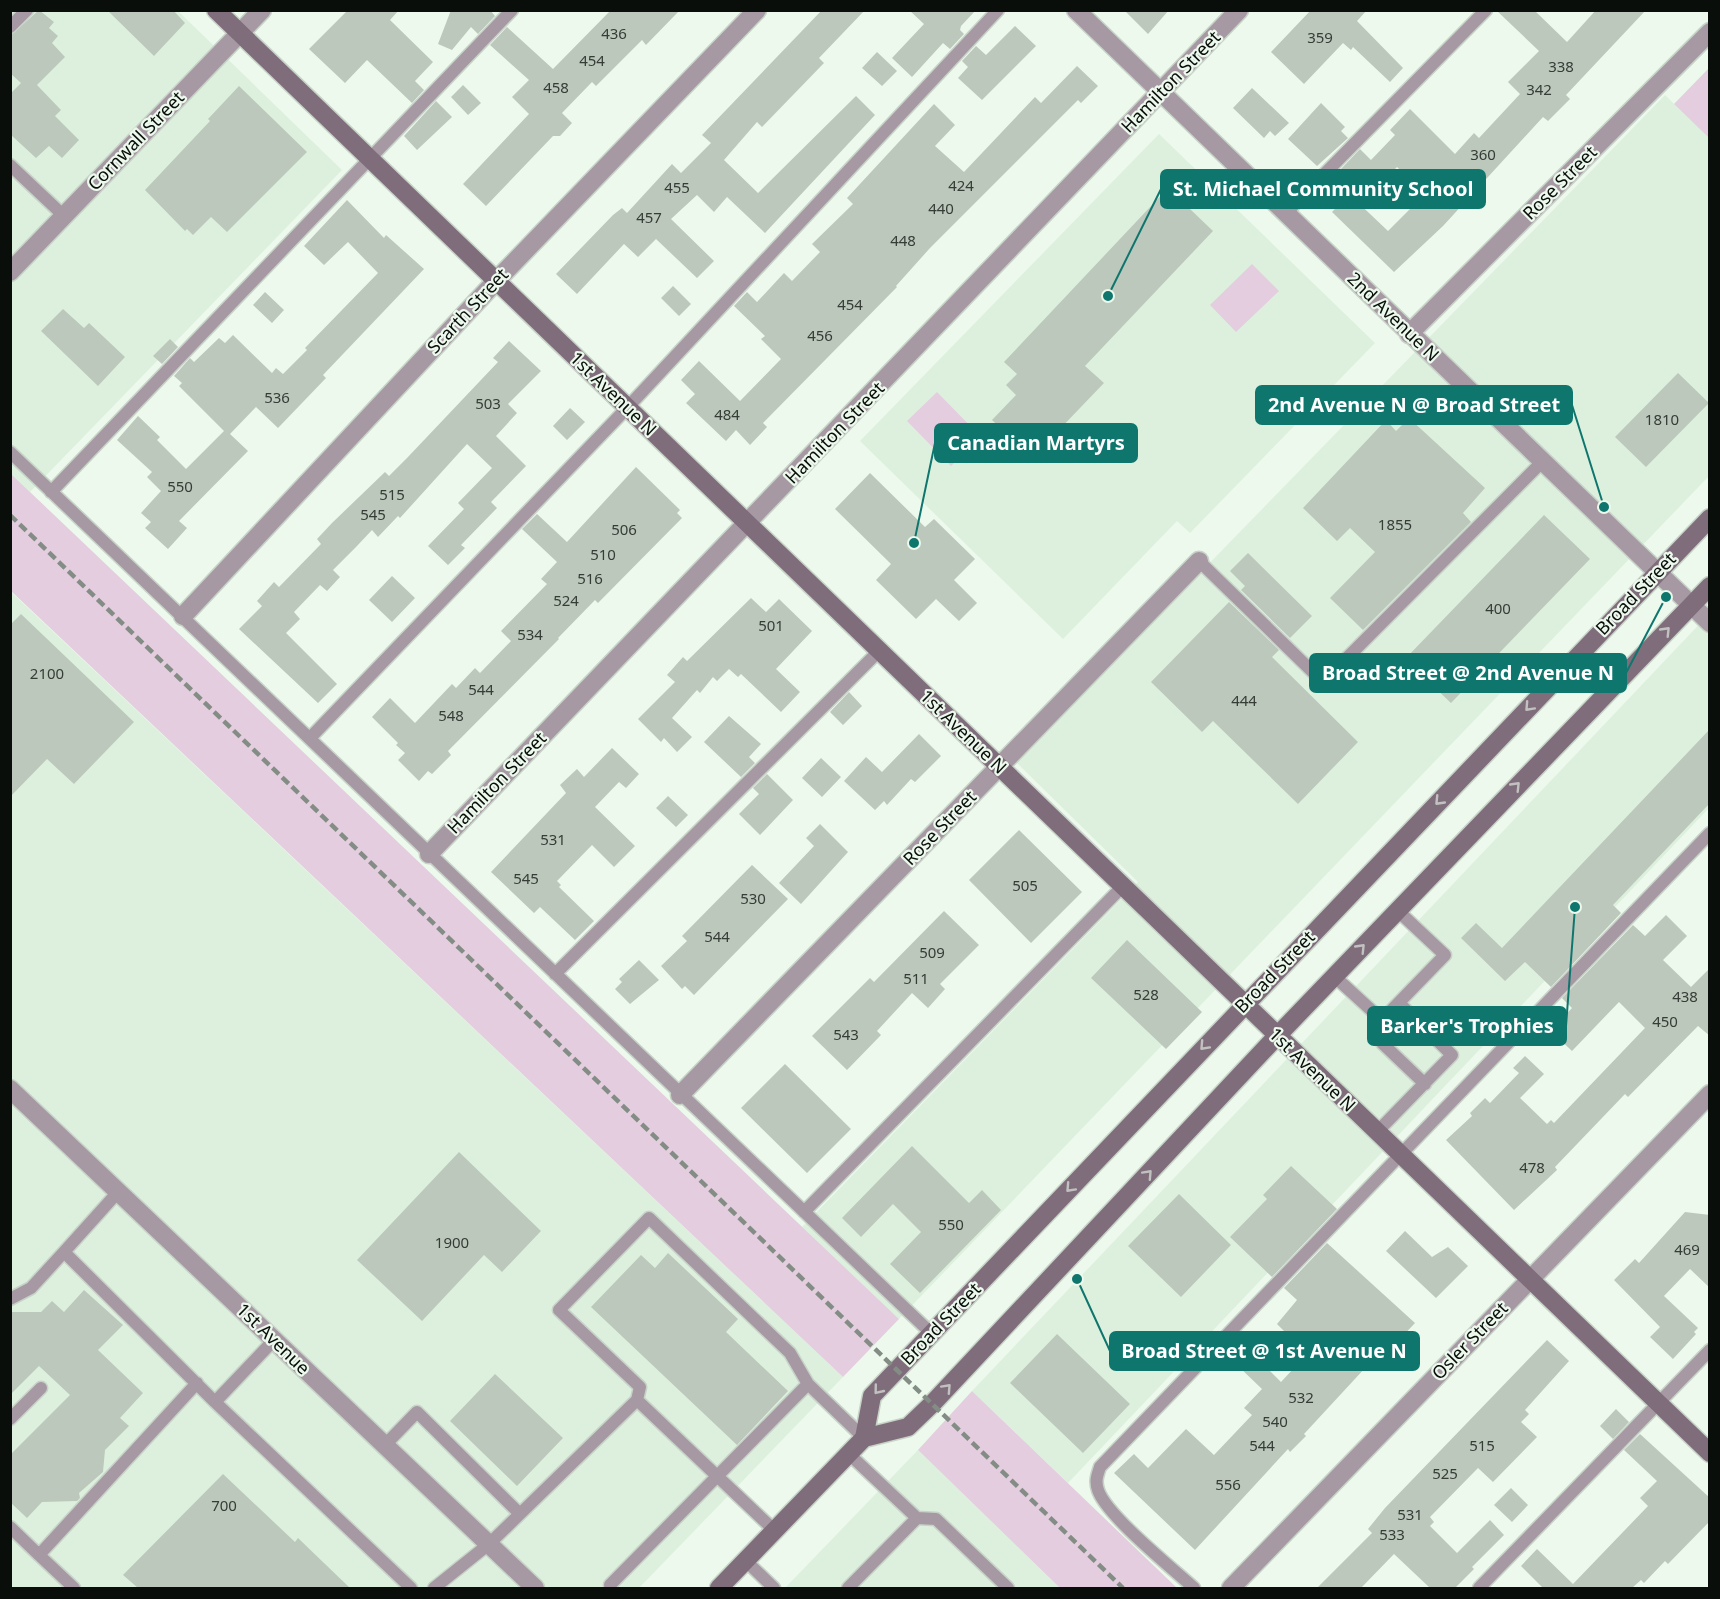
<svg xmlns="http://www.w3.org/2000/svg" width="1720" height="1599" viewBox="0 0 1720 1599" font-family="'Noto Sans',sans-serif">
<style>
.built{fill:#ddf0de}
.green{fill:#e3cdde}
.building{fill:#bcc8bc}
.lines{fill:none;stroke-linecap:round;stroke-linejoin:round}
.lane-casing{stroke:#c8d3c8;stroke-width:15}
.street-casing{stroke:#c8d3c8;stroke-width:21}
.secondary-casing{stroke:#c8d3c8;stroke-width:21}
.lane{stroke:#a699a3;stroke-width:12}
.street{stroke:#a699a3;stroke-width:18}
.secondary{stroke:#806d7c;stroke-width:18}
.rail{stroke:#848d85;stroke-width:4.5;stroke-dasharray:9 4.5;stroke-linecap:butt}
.oneway{stroke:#c1c1bf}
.labels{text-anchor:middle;stroke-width:4.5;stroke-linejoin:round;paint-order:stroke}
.number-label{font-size:15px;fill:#363c36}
.street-label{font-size:18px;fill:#090e0a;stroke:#ecf9ec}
.leader{fill:none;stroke:#0f766e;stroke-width:2}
.callout-dot{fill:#0f766e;stroke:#ecf9ec;stroke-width:2}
.callout{fill:#0f766e;stroke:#0f766e;stroke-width:2}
.callout-label{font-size:20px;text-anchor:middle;font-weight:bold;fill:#fff}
</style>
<rect width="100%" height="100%" fill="#ecf9ec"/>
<!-- built -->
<path class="built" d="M10 11H178L342 170 30 492 10 473Z
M1665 95 1709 138V476L899 1319 802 1227 1138 882 1016 762Z
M1159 134 1375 343 1190 533 1177 521 1063 639 860 441Z
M10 591 843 1377 639 1588H11Z
M1709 614V808L1068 1483 972 1391Z
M918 1450 1060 1588H785Z"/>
<!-- green -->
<path class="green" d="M1709 68V138L1674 104Z
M1252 264 1279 291 1236 332 1210 305Z
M937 392 981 437 951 466 907 421Z
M10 473 899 1319 843 1377 11 591Z
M972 1391 1177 1588H1060L918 1450Z"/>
<!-- building -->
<path class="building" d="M39 10 54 22 49 28 58 36 52 43 65 57 37 85 61 110 55 116 79 140 62 158 49 146 36 158 10 134V94L21 83 10 73V36Z
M107 10H173L185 23 154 56Z
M348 10H399L390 20 433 62 415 81 424 90 412 103 367 60 345 83 309 49Z
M451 10H490L495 16 478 34 471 27 452 50 438 44Z
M611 10H680L646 45 642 40 596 86 592 82 562 113 572 123 560 136H553L486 206 463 184 529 114 512 97 529 80 490 45 507 27 553 69Z
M822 10H865L819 58 824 63 762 127 757 122 724 160 758 193 856 96 875 115 765 233 727 197 714 212 697 195 671 219 714 261 697 278 656 239 638 257 624 244 577 294 556 274 613 215 622 208 627 213 672 164 681 173 711 143 702 135Z
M909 10H976L961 26 960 30 964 34 950 49 943 43 912 77 892 58 924 24Z
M1124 10H1169L1148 34Z
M1311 10H1367L1357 21 1403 68 1390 82 1353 47 1351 50 1343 43 1304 84 1271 52Z
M1496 10H1534L1567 42 1596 10H1646L1566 95 1570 99 1548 121 1543 117 1443 226 1394 272 1332 212 1349 194 1388 231 1420 199 1418 197 1423 192 1397 167 1369 196 1341 169 1360 149 1371 160 1395 135 1390 130 1410 109 1455 154 1474 133 1479 138 1520 94 1508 82 1539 51Z
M1015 26 1036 46 982 100 958 78 968 67 962 61 976 46 986 55Z
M877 52 897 71 882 86 862 68Z
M1077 66 1098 86 1081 103 1078 100 930 248 896 286 897 287 763 423 767 427 750 445 736 430 726 441 686 403 695 394 681 380 699 361 740 401 781 359 761 339 765 336 734 306 747 292 757 302 784 273 792 281 820 252 812 244 853 204 847 198 934 104 955 125 935 146 964 172 1035 97 1041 103Z
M463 85 481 103 468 115 451 97Z
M239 86 307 152 227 232 211 217 193 235 187 229 185 231 145 190 210 121 208 119Z
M1252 88 1289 123 1275 136 1270 131 1264 138 1233 108Z
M436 101 452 117 417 150 404 136Z
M1321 103 1345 127 1341 131 1348 138 1317 166 1288 139Z
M1168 188 1213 231 1085 366 1104 383 1032 458 992 420 1016 395 1006 385 1017 374 1004 362Z
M347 200 384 238 386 235 424 269 323 375 326 378 278 428 256 407 230 434 248 451 179 521 187 528 168 549 145 528 151 522 141 513 161 491 147 477 152 472 117 440 138 416 160 437 157 440 186 469 224 431 179 386 182 383 174 376 190 358 194 362 219 338 225 343 233 335 272 373 276 368 283 374 307 350 305 348 378 273 348 242 324 265 304 246Z
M673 286 691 304 679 316 661 298Z
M265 292 284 310 272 323 253 305Z
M63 309 84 328 89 323 125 357 98 386 41 331Z
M170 339 178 347 162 364 153 356Z
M509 341 541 371 508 404 517 413 496 436 526 466 491 502 497 508 461 545 465 548 448 565 428 546 464 509 458 503 492 468 467 444 400 518 398 516 378 537 372 530 356 547 333 570 340 577 327 591 320 585 294 612 300 619 286 633 337 684 318 703 239 629 262 606 257 601 274 582 279 587 321 544 317 539 332 523 385 472 389 476 407 458 498 362 493 358Z
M1678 373 1709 403 1646 467 1615 437Z
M570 408 585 422 567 440 553 426Z
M1409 418 1485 488 1463 513 1471 522 1363 630 1330 598 1375 552 1350 528 1337 541 1303 508 1386 420 1396 431Z
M636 467 680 510 677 513 682 518 598 603 595 600 558 638 559 639 448 751 451 755 432 774 428 771 419 781 398 760 405 753 396 745 398 743 372 717 390 698 415 723 452 684 456 688 475 668 480 673 511 641 501 631 547 584 541 579 557 562 522 529 537 514 567 542Z
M870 473 925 527 934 519 975 559 954 580 977 603 959 621 936 599 916 619 876 580 891 564 835 509Z
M1544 515 1590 559 1451 703 1405 659Z
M1248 553 1312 616 1290 638 1241 590 1245 586 1230 571Z
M392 576 415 598 392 622 369 600Z
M751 598 766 612 779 599 812 631 776 669 800 692 781 712 741 674 738 677 729 669 717 681 713 677 700 693 697 690 672 718 692 737 677 752 664 738 661 742 638 719 675 682 667 675 683 657 687 661Z
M1229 602 1279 650 1272 657 1358 742 1298 804 1213 721 1202 732 1151 682Z
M21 614 134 722 74 784 47 759 10 797V625Z
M849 692 862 706 843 725 830 712Z
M729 716 761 744 749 757 755 763 741 777 704 742Z
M1710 729V803L1613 905 1621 913 1551 987 1525 962 1505 981 1461 938 1476 923 1502 948Z
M919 734 941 756 915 782 911 779 887 805 884 801 875 810 844 781 866 757 882 772Z
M612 748 639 774 626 788 619 782 595 807 635 846 614 867 592 845 557 881 561 885 559 887 594 921 575 940 540 907 534 913 491 872 566 793 560 785 577 769 584 777Z
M821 758 841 777 822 797 802 778Z
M767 774 793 800 760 835 739 814 759 794 753 788Z
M668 796 688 815 676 827 656 808Z
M820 824 848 852 801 904 779 883 814 846 806 838Z
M1019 830 1082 892 1031 943 969 880Z
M752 865 788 899 694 995 685 986 682 989 661 966 687 941 682 936Z
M944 911 979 945 940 984 945 989 928 1008 912 993 877 1031 881 1035 847 1070 812 1036 870 978 874 982Z
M1666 915 1687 936 1663 960 1691 987 1710 968V1036L1698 1026 1628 1097 1625 1094 1555 1167 1557 1170 1514 1210 1446 1140 1472 1116 1470 1113 1485 1098 1490 1103 1519 1073 1513 1068 1525 1056 1544 1074 1520 1098 1547 1124 1551 1120 1554 1123 1645 1028 1619 1002 1572 1051 1553 1033 1555 1030 1553 1028 1572 1008 1562 998 1633 925 1645 936Z
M1127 940 1202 1012 1166 1049 1091 978Z
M639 960 659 980 630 1004 615 989 622 982 619 979Z
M785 1064 851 1129 807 1173 741 1108Z
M912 1146 969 1203 982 1190 1001 1210 920 1293 890 1264 921 1232 893 1204 861 1237 842 1218Z
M459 1152 541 1231 502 1272 484 1255 422 1321 357 1260Z
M1291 1166 1337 1209 1272 1277 1230 1237 1267 1199 1263 1195Z
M1179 1194 1231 1245 1181 1297 1128 1246Z
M1685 1212 1710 1215V1288L1690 1269 1664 1296 1698 1328 1694 1332 1696 1334 1673 1359 1650 1337 1660 1327 1614 1280 1635 1259 1639 1263Z
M1405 1231 1432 1257 1448 1247 1468 1266 1436 1298 1386 1251Z
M1327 1243 1415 1323 1397 1342 1400 1344 1386 1359 1378 1354 1304 1434 1306 1436 1290 1452 1288 1449 1195 1550 1114 1473 1134 1454 1148 1468 1186 1429 1214 1455 1252 1415 1244 1408 1262 1389 1237 1365 1251 1352 1281 1382 1307 1354 1277 1324 1297 1300 1284 1288Z
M668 1253 738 1319 726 1332 788 1391 737 1445 591 1307 641 1255 655 1268Z
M84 1290 123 1325 98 1350 143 1393 120 1418 129 1426 105 1450 103 1472 79 1493 80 1498 77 1501 42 1502 27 1518 10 1502V1455L70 1395 39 1366 10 1395V1312H41L52 1301 64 1312Z
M1057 1334 1130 1404 1083 1453 1010 1383Z
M1547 1340 1569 1361 1525 1410 1529 1414 1521 1422 1537 1437 1493 1482 1478 1468 1430 1517 1434 1522 1430 1526 1457 1553 1490 1520 1504 1535 1472 1567 1474 1569 1455 1588H1430L1394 1554 1361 1588H1317L1372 1533 1368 1529 1385 1508Z
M495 1374 563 1438 517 1486 450 1421Z
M1616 1409 1629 1422 1613 1439 1600 1426Z
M1640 1434 1710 1498V1521L1668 1564 1665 1561 1644 1583 1641 1580 1632 1588H1543L1521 1566 1537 1549 1573 1584 1648 1506 1640 1498 1657 1481 1624 1450Z
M223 1474 295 1542 298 1538 350 1588H138L123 1575Z
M1511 1488 1528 1505 1512 1522 1494 1505Z"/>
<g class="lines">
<!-- lane casing -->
<g class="lane-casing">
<path id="lane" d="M10 27 27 10
M10 165 64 216
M1286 213 1486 10
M10 452 932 1334
M51 492 512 10
M1199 561 1323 682 1543 461
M310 738 627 408 998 10
M555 974 879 651
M1334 976 1382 1020 1445 955 1397 910
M1382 1020V1043L1425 1084
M1377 1132 1452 1055 1399 1003
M118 1192 64 1252 215 1402
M804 1212 1122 887
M10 1299 31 1288 64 1252
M274 1340 215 1402 411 1588
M10 1419 41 1388
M385 1445 417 1412 519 1513
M917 1518 936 1519 1008 1588
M10 1527 39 1555
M775 1531 637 1400 640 1387 559 1310 649 1218 790 1353 808 1384
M746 1561 774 1588
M610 1585 808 1384 864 1438
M74 1588 39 1555 197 1383
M434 1588 489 1544 637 1400
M848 1588 917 1518 849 1454
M1194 1588C1172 1568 1106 1515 1098 1490 1095 1481 1097 1476 1100 1467L1710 833
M1479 1588 1710 1350"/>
</g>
<!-- street casing -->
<g class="street-casing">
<path id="street" d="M1076 10 1710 623
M10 272 262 10
M1409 334 1710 32
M183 616 496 281 757 10
M429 854 1239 10
M10 1089 535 1588
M680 1095 1199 561
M1231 1588 1710 1094"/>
</g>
<!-- secondary casing -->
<g class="secondary-casing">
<path id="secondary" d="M216 10 1710 1453
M864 1438 872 1396 1710 518
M719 1588 864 1438 908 1427 932 1404 1277 1036 1710 586"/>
</g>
<!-- lane -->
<use href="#lane" class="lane"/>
<!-- street -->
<use href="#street" class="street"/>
<!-- secondary -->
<use href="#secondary" class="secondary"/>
<!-- rail -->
<path class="rail" d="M10 515 1123 1588"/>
</g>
<!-- one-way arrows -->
<defs><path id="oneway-chevron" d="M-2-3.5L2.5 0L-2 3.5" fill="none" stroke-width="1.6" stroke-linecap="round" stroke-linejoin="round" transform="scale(1.5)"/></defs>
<g class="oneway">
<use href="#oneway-chevron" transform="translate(1666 631) rotate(-46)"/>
<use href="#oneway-chevron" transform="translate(1529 707) rotate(133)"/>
<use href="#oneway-chevron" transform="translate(1516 786) rotate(-46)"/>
<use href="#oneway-chevron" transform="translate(1439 801) rotate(134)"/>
<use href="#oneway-chevron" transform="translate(1361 948) rotate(-46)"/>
<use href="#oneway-chevron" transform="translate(1204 1046) rotate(133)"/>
<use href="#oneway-chevron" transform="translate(1148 1174) rotate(-47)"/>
<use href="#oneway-chevron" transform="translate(1070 1188) rotate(133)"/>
<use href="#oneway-chevron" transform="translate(947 1388) rotate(-47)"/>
<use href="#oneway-chevron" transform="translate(878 1390) rotate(129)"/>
</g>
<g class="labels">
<!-- number labels -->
<g class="number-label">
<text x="614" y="39">436</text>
<text x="1320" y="43">359</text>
<text x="592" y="66">454</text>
<text x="1561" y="72">338</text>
<text x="556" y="93">458</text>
<text x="1539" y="95">342</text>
<text x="1483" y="160">360</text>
<text x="961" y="191">424</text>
<text x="677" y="193">455</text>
<text x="941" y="214">440</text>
<text x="649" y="223">457</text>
<text x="903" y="246">448</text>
<text x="850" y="310">454</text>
<text x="820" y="341">456</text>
<text x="277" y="403">536</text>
<text x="488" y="409">503</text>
<text x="727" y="420">484</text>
<text x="1662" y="425">1810</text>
<text x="180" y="492">550</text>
<text x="392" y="500">515</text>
<text x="373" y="520">545</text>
<text x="1395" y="530">1855</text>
<text x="624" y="535">506</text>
<text x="603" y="560">510</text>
<text x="590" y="584">516</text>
<text x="566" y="606">524</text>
<text x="1498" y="614">400</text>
<text x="771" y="631">501</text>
<text x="530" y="640">534</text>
<text x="47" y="679">2100</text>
<text x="481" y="695">544</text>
<text x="1244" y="706">444</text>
<text x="451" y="721">548</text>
<text x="553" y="845">531</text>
<text x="526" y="884">545</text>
<text x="1025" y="891">505</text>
<text x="753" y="904">530</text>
<text x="717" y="942">544</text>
<text x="932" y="958">509</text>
<text x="916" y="984">511</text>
<text x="1146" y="1000">528</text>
<text x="1685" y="1002">438</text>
<text x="1665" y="1027">450</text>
<text x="846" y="1040">543</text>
<text x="1532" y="1173">478</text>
<text x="951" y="1230">550</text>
<text x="452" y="1248">1900</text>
<text x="1687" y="1255">469</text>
<text x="1301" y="1403">532</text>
<text x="1275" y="1427">540</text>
<text x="1262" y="1451">544</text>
<text x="1482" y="1451">515</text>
<text x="1445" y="1479">525</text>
<text x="1228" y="1490">556</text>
<text x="224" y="1511">700</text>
<text x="1410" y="1520">531</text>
<text x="1392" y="1540">533</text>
</g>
<!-- street labels -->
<g class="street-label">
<text transform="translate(1171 82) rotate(-46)" y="6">Hamilton Street</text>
<text transform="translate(136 141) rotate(-46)" y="6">Cornwall Street</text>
<text transform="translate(1560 183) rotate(-45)" y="6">Rose Street</text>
<text transform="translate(468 311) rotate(-47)" y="6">Scarth Street</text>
<text transform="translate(1393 317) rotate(44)" y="6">2nd Avenue N</text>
<text transform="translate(613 394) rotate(44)" y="6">1st Avenue N</text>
<text transform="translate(835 433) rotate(-46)" y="6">Hamilton Street</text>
<text transform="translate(1636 594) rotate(-46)" y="6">Broad Street</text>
<text transform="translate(963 732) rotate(44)" y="6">1st Avenue N</text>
<text transform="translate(497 783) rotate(-46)" y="6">Hamilton Street</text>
<text transform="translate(940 828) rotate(-46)" y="6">Rose Street</text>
<text transform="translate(1275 972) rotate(-46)" y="6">Broad Street</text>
<text transform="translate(1312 1070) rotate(44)" y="6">1st Avenue N</text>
<text transform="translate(941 1324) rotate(-46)" y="6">Broad Street</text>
<text transform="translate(273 1339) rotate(44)" y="6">1st Avenue</text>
<text transform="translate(1470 1341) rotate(-46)" y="6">Osler Street</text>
</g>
</g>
<!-- callouts -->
<path class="leader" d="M1108 296L1161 189M1604 507L1572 405M914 543L935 443M1666 597L1626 673M1575 907L1566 1026M1077 1279L1110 1351"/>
<g class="callout-dot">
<circle cx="1108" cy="296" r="6"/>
<circle cx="1604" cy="507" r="6"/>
<circle cx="914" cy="543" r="6"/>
<circle cx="1666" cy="597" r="6"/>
<circle cx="1575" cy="907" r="6"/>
<circle cx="1077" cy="1279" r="6"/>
</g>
<g class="callout">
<rect x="1161" y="170" width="324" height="38" rx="6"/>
<rect x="1256" y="386" width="316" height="38" rx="6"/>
<rect x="935" y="424" width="202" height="38" rx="6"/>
<rect x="1310" y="654" width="316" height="38" rx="6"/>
<rect x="1368" y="1007" width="198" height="38" rx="6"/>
<rect x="1110" y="1332" width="309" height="38" rx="6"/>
</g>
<g class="callout-label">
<text x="1323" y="196">St. Michael Community School</text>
<text x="1414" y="412">2nd Avenue N @ Broad Street</text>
<text x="1036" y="450">Canadian Martyrs</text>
<text x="1468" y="680">Broad Street @ 2nd Avenue N</text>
<text x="1467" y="1033">Barker's Trophies</text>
<text x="1264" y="1358">Broad Street @ 1st Avenue N</text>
</g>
<!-- border -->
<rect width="1720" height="1599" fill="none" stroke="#090e0a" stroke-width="24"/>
</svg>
